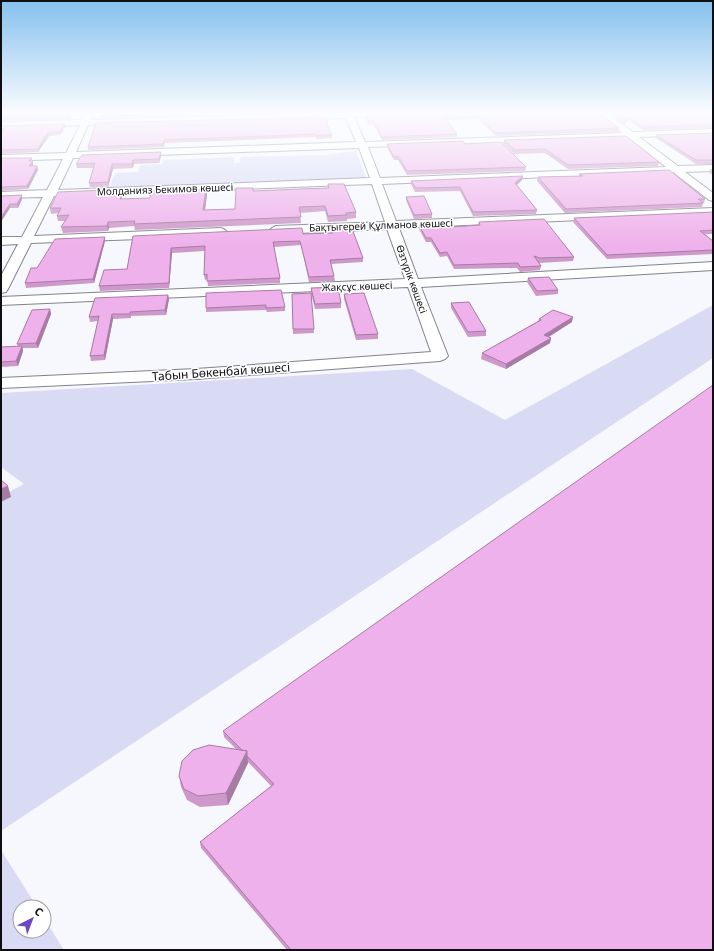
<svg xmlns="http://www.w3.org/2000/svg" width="714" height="951" viewBox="0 0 714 951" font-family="'Noto Sans',sans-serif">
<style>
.green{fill:#d9dbf5}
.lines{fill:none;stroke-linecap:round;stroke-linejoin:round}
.minor-casing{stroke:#81828b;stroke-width:2}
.minor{fill:#fff;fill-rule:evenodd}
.wall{fill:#ce98ca}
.shaded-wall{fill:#a77ca4}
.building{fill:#efb1eb;stroke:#a77ca4}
.labels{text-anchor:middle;stroke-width:3;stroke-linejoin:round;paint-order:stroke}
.far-street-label{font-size:10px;fill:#0e0e12;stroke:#fff}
.street-label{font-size:12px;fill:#0e0e12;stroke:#fff}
</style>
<rect width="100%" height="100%" fill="#f7f8fe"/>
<!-- green -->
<path class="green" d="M356 151 367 180 109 189 115 173 138 172 140 165 162 164 164 160 234 157V163L240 162 241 157 327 155Z
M713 305V358L1 831V502L11 497 7 493 24 484 1 467V393L412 369 505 420Z
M1 850 37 907H20V931H44V918L64 950H1Z"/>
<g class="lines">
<!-- minor casing -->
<g class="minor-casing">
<path id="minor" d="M86 113H94L91 120 327 113H424L420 115 354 117 365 142 622 133 598 113H607L633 132 713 129V135L639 137 678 166 713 165V171L685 172 713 193V201L709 200 673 172 382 184 396 221 713 208V214L399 228 418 279 713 262V270L421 287 448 356 445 359 440 361 196 379 1 388V378L196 369 431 352 408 287 1 305V297L405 279 387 229 276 234 272 232 270 230 272 228 276 226 385 222 372 184 54 196 34 236 221 228 225 230 227 232 225 234 221 236 31 243 8 289 6 292 1 293V276L18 244 1 245V237H22L43 197 1 198V192L47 190 63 159 1 161V155L66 153 80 125 1 128V122L82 120ZM346 118 356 142 76 152 88 125ZM629 138 666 167 380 178 368 147ZM359 148 370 178 58 190 73 158Z"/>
</g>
<!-- minor -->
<use href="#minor" class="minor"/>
</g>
<!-- wall -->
<path class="wall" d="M1 113H72L69 119 1 121Z
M100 113H271L100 118Z
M600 113 619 128 618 132 496 136 478 119 446 120 457 134V137L382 140 373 124 369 125 365 118V115Z
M610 113H713V128L643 130 628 120 625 124Z
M328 120V123H327L332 135V138L316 139V137L165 143 164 147 88 150V147Z
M65 124V127L60 135 49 136 38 152 1 154V135L2 132H1V126Z
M713 133V164H696L656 138V135Z
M504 140 659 162 658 166 568 169 545 153 514 154 504 144Z
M387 144H465L526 167 525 171 407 175 398 160H394L387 148Z
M161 152V156L159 163 134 164 133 168 113 169 108 187H90L89 183 93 168H77L76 164Z
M1 158H32L33 165V166H37L38 170 28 189 1 191Z
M710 169H713V175L709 173Z
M579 174 705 199 704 203H702H703L702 207 565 213 537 181 538 177 579 176Z
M522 180 517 185 537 210 536 214 473 216 460 191 415 192 411 184V181Z
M328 184 356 212V218L347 219V221L328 222 325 211 300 213 301 223 135 230 134 226 109 228 108 231 63 233 61 227 65 221H58L57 216 58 213 51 214 50 208 106 193H121L122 199 150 198 206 189 207 195 205 210 235 209 253 191 300 189 328 188Z
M1 196 22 199 18 208H10Z
M406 197 432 214V218L414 219 406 200Z
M713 212V234H705L713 241V254L607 259 573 222 574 218Z
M479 222 574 257 573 261 539 263 541 266 540 270 520 272 517 268 454 269 447 256 440 257 431 242H426L419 229V225L438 228 478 225Z
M331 227 363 258V262L331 264 334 276 335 281 309 282 301 245 274 247 280 278V283L208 286 207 279 205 280 204 275 205 251 172 253 169 288 100 291 99 286 127 269 133 236 303 234 332 233Z
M105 237V241L94 283 26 288 25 283 37 268Z
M528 278 558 290V294L536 296 527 282Z
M311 288 341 303V308L315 309 311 293Z
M206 293 285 307V311L267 312 266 310 206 312Z
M311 293 314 333 293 334 292 294Z
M344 294 378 334V339L356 340 344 299Z
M168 295 169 299 166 315 131 316V318L113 319 105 360 91 361 90 356 98 321 90 322 89 317Z
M451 303 486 331V336L468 337 451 308Z
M50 309 51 314 38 348H23V351L18 366 1 367V347L18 346 17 344Z
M539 319 572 322 549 337 551 338 550 343 506 369 481 359 482 353 538 321Z
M223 731 713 950H287L201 848 200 842 271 786 248 762V763L228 805 200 807 187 800 181 787 179 776 236 749 224 737Z"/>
<!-- shaded-wall -->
<path class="shaded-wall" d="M70 113H72L69 119 68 116Z
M628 117V120L625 124V121Z
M65 124V127L60 135 59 132Z
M48 132 49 136 38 152V149Z
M161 152V156L159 163V159Z
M133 160 134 164 133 168 132 164Z
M33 161V165L30 170 29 166Z
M112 164 113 169 108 187V182Z
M37 166 38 170 28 189 27 186Z
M523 176 522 180 515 186V183Z
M206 189 207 195 204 216 203 210Z
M121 193 122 198 120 205V199Z
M22 195V199L18 208 17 204Z
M10 204V208L1 222V217Z
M108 222 109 228 108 231 107 226Z
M105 237V241L94 283 93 279Z
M171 248 172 253 169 288V283Z
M168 295 169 299 166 315 165 310Z
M50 309 51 314 38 348 36 343Z
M112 314 113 319 105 360 104 355Z
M573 317 572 322 543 340 544 335Z
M551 338 550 343 506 369V364Z
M22 346 23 351 18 366 16 361Z
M8 486 11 497 1 502V489Z
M247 751 248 763 228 805 226 793Z"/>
<!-- building -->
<path class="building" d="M1 113H70L68 116 1 118Z
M100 113H161L100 115Z
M421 113H600L619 128 496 133 479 116 444 117 457 134 382 137 373 121H369L365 115Z
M615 113H713V124L644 127 628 117 625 121Z
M326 117 328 120H325L332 135H316V134L164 140 163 144 88 147 96 123Z
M65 124 59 132H48L38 149 1 150V135L3 133H1L5 129H1V126Z
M713 133V160H696L656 135Z
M626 136 659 162 568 165 545 149 515 150 504 140Z
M463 141 465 144 501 142 526 167 407 171 398 156 394 157 387 144Z
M161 152 159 159 133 160 132 164H112L108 182 89 183 95 163 76 164 82 155Z
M1 158H32L29 161H33L29 166H37L27 186 1 187Z
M669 170 705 199H698L703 203 566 209 538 177 583 176 579 174Z
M523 176 515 183 537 210 473 212 460 187 416 188 411 181Z
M328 184H344L356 212 346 213 347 215 328 216 325 206 299 207 301 217 134 224 135 221 108 222 107 226 61 227 69 215 57 216 61 208H50L58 192 105 190V193H121L120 199 150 198 151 191 206 189 203 210 235 209 236 188H253V191L300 189 329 188Z
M22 195 17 204H10L1 217V196Z
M424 196 432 214 414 215 406 197Z
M713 212V230L700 231 713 241V250L607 255 574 218Z
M544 219 574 257 540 258 534 256 541 266 520 267 518 263 454 265 447 252 440 253 431 238H426L419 225 436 224 438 228 480 225 479 222Z
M351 226 363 258 330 260 334 276 309 277 300 241 273 242 280 278 207 281V274L204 275 205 246 171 248 169 283 99 286 104 270 127 269 133 236 302 228 303 234 333 233 331 227Z
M105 237 93 279 25 283 31 268H37L55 239Z
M549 277 558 290 537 291 528 278Z
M338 287 341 303 315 304 311 288Z
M281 290 285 307 266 308V305L206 308V293Z
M311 293 314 329H293L292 294Z
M364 293 378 334 356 335 344 294Z
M168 295 165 310 130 312V314H112L104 355 90 356 99 316 89 317 95 298Z
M469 302 486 331 468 332 451 303Z
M50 309 36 343 17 344 32 310Z
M553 310 573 317 544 335 551 338 506 364 482 353 541 320 539 319Z
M22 346 16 361 1 362V347Z
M713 385V950H291L200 842 274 784 247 756V751L242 750 223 731Z
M1 480 8 486 1 489Z
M209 745 247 751 226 793 198 796 184 789 179 776 182 761 193 750Z"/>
<!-- sky -->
<linearGradient id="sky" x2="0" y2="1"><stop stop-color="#84c0ed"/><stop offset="0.46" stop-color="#fbfcff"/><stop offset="1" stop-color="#fbfcff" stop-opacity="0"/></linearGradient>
<rect width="714" height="246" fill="url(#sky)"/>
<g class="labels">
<!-- far-street labels -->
<g class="far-street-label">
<text transform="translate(165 189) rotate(-2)" y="4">Молданияз Бекимов көшесі</text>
<text transform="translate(381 225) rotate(-2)" y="4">Бақтыгерей Құлманов көшесі</text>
<text transform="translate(412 279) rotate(70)" y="4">Өзтүрік көшесі</text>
<text transform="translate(357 286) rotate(-2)" y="4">Жақсұс көшесі</text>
</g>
<!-- street labels -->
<g class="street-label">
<text transform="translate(221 372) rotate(-4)" y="4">Табын Бөкенбай көшесі</text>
</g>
</g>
<!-- border -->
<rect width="714" height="951" fill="none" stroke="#0e0e12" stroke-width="4"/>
<!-- north arrow -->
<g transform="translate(32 919) rotate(42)"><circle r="19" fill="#ffffff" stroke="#9f9fa0"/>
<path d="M0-3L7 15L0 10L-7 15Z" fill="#6c48c1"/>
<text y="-6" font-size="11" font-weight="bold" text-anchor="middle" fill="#0e0e12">С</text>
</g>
</svg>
